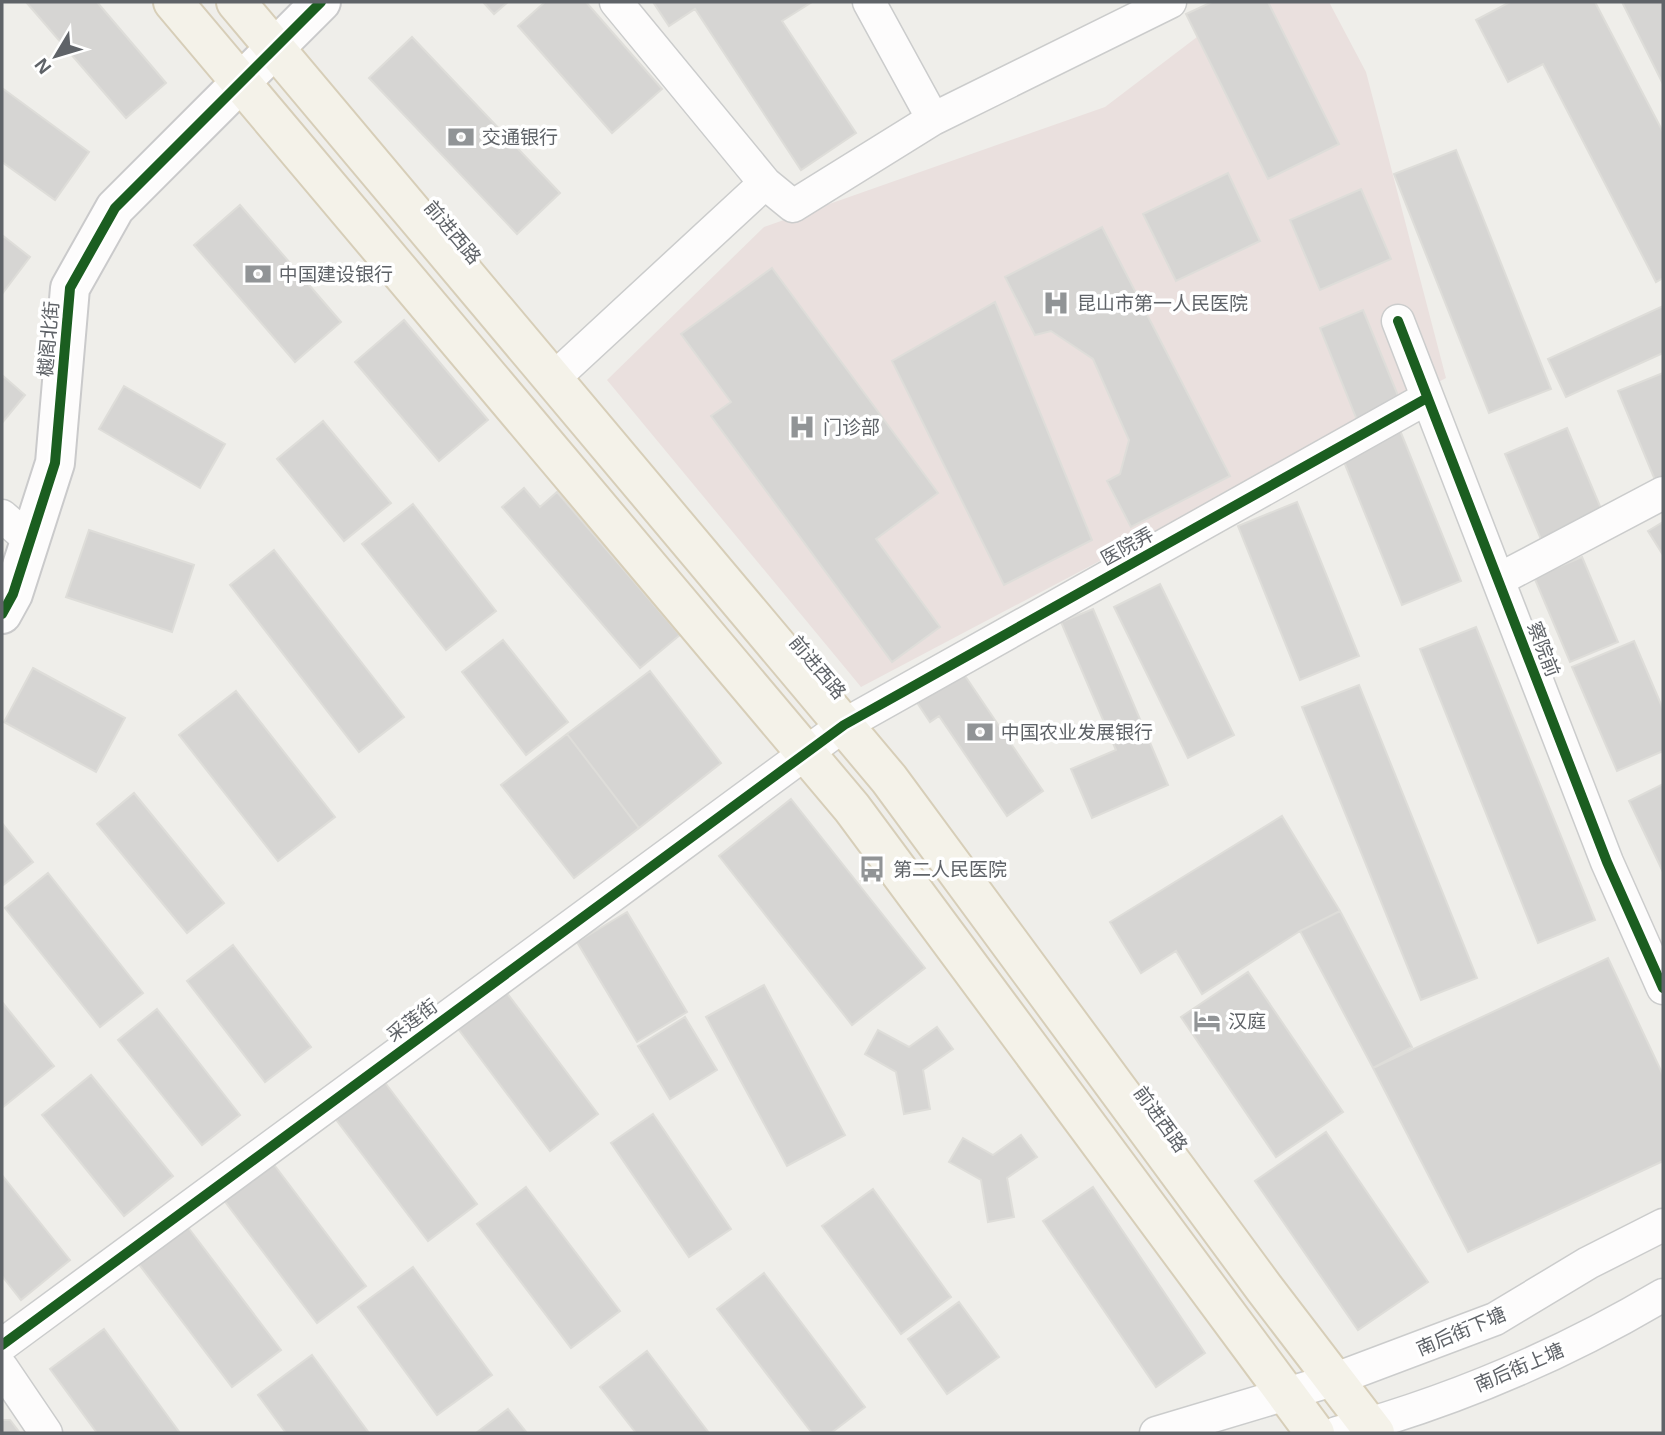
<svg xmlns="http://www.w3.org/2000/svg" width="1665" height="1435" viewBox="0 0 1665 1435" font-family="Arial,'Noto Sans SC',sans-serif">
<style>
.medical{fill:#eae0de}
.building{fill:#d6d5d3;stroke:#deddd9;stroke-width:2}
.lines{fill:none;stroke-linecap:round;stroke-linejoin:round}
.street-casing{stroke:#cbcccc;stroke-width:35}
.secondary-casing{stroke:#cacacb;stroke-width:42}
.primary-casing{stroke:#d7ceb8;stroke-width:42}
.street{stroke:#fdfcfc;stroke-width:32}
.secondary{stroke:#fdfcfc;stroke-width:38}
.primary{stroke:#f4f2e9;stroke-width:38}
.cycleway-casing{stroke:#fff;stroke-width:15}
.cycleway{stroke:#1b5e20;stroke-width:10}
.labels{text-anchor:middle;stroke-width:7;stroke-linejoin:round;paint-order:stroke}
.poi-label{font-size:19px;fill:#5f6368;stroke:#fff;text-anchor:start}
.street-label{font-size:19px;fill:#5f6368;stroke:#fff}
</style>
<rect width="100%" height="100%" fill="#efeeea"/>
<!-- medical -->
<path class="medical" d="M1243 2H1329L1366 72 1446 378 861 687 607 380 764 227 1105 107Z"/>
<!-- building -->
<path class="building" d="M26 2H97L166 83 126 118Z
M483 2H508L494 14Z
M545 2H586L662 89 612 133 518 26Z
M653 2H812L782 21 856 133 801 170 695 9 669 26Z
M1212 2H1268L1339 144 1268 179 1186 14Z
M1510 2H1595L1663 132V278L1656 282 1543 64 1508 82 1476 20Z
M1622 2H1663V84Z
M412 37 560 193 517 234 369 78Z
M2 88 89 152 55 200 2 162Z
M1456 150 1551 389 1489 413 1394 174Z
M1228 173 1260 241 1176 281 1143 214Z
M1361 189 1391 259 1320 290 1290 220Z
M240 205 341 322 295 362 194 245Z
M1102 227 1230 476 1131 527 1107 481 1120 474 1129 440 1093 359 1051 331 1035 335 1005 277Z
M2 235 30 257 2 294Z
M772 268 938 493 876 539 940 627 892 662 711 416 731 402 681 334Z
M995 302 1092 540 1004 585 892 361Z
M1663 306V353L1566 397 1548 359Z
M1363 310 1401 403 1357 420 1320 328Z
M404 320 488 420 439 461 355 362Z
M1663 373V477L1655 480 1618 391Z
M2 375 25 395 2 423Z
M124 386 225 444 200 488 99 429Z
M323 421 391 503 344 541 277 459Z
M1399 428 1461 581 1402 605 1340 452Z
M1567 428 1605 518 1543 544 1505 454Z
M524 488 540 507 557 492 680 635 640 668 502 507Z
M1297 502 1359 656 1300 680 1238 526Z
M413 504 496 611 446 650 362 544Z
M1663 522V555L1648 531Z
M89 530 194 565 172 632 66 597Z
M274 550 404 717 359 752 230 585Z
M1582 557 1618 642 1570 662 1534 577Z
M1160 584 1234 735 1188 758 1114 607Z
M1093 609 1168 785 1092 818 1071 769 1116 750 1061 622Z
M1476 627 1595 920 1538 943 1420 649Z
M503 640 568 722 526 755 462 672Z
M1634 641 1663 709V751L1617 771 1572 667Z
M957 664 1043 791 1007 816 939 716 930 722 912 695Z
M33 668 125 718 96 772 4 722Z
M650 671 721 763 639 828 567 734Z
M1359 685 1477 978 1421 1000 1302 707Z
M236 691 335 817 278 861 179 735Z
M567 734 639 828 574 878 501 785Z
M1663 784V872L1629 801Z
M134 793 224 903 187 933 97 824Z
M791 799 925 968 852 1025 719 856Z
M1282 816 1340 911 1300 931 1202 994 1176 951 1141 973 1110 922Z
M2 823 33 862 2 886Z
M48 873 143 993 100 1027 5 908Z
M1340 911 1412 1047 1373 1068 1300 931Z
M627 912 687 1012 637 1042 577 942Z
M233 945 311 1047 265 1082 187 981Z
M1608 958 1663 1075V1161L1468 1252 1373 1068Z
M1248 972 1343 1112 1276 1157 1181 1017Z
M764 985 845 1135 787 1166 706 1017Z
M504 989 598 1114 550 1151 456 1026Z
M2 1002 54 1066 2 1108Z
M157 1009 240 1115 202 1145 118 1040Z
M685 1017 717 1070 670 1099 638 1046Z
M937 1027 953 1049 923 1070 930 1109 904 1114 896 1072 865 1054 878 1030 909 1047Z
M91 1075 173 1176 124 1216 42 1115Z
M383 1080 477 1204 428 1241 334 1117Z
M653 1114 731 1229 689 1257 611 1143Z
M1326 1132 1428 1282 1358 1330 1255 1181Z
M1021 1135 1037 1157 1007 1178 1014 1217 988 1222 981 1180 949 1162 963 1138 993 1155Z
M272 1162 366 1286 317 1323 223 1199Z
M2 1175 70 1260 21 1300 2 1276Z
M526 1187 620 1311 571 1348 477 1224Z
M1093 1187 1205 1353 1156 1387 1043 1221Z
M873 1189 951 1297 901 1334 822 1226Z
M187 1226 281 1350 232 1387 138 1263Z
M413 1267 492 1375 437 1415 358 1307Z
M764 1273 865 1407 831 1433H812L717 1309Z
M959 1302 999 1357 947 1394 908 1339Z
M104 1329 180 1433H97L50 1369Z
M647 1351 709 1433H636L600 1387Z
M312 1355 369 1433H286L258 1395Z
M508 1409 527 1433H476Z
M2 1420H10L20 1433H2Z"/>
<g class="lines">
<!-- street casing -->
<g class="street-casing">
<path id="street" d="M933 119 1170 2
M765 183 793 206 933 119 869 2
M1398 321 1607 862 1663 988
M553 379 765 183 616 2
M2 516 30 540
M1498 580 1663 493
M2 1345 844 725 1427 398
M2 1368 46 1433
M1156 1433 1333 1380 1495 1319 1588 1263 1663 1225
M1337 1433C1451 1402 1562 1355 1663 1295"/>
</g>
<!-- secondary casing -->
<g class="secondary-casing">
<path id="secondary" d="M2 614 13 594 55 463 70 288 115 208 321 2"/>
</g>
<!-- primary casing -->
<g class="primary-casing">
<path id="primary" d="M173 2 852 808 1315 1433
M236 2 889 779 1264 1288 1375 1433"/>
</g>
<!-- street -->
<use href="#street" class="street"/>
<!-- secondary -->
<use href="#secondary" class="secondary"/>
<!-- primary -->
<use href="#primary" class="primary"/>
<!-- cycleway casing -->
<g class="cycleway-casing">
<path id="cycleway" d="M1398 321 1607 862 1663 988
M2 614 13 594 55 463 70 288 115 208 321 2
M2 1345 844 725 1427 398"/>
</g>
<!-- cycleway -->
<use href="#cycleway" class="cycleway"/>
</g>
<!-- icons -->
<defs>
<g id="bank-bare" transform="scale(2.1)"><path d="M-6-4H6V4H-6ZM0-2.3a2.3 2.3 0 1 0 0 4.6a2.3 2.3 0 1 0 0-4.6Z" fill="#919496" stroke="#fff" stroke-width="2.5" paint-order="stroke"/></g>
<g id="hospital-bare" transform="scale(2.1)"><path d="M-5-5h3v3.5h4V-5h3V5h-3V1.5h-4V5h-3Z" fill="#919496" stroke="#fff" stroke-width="2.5" paint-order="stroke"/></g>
<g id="bus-bare" transform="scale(2.1)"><path d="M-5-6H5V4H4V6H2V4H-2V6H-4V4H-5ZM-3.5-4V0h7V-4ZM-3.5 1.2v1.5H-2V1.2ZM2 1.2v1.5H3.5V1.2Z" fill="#919496" stroke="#fff" stroke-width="2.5" paint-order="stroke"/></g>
<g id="hotel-bare" transform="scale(2.1)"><path d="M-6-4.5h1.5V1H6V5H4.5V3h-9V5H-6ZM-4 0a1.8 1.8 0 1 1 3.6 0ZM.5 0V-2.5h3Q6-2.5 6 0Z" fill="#919496" stroke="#fff" stroke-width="2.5" paint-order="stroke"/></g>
</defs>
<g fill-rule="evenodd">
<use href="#bank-bare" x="461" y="137"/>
<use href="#bank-bare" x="258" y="274"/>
<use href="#hospital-bare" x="1056" y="303"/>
<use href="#hospital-bare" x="802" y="427"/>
<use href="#bank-bare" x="980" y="732"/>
<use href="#bus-bare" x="872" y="869"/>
<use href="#hotel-bare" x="1207" y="1021"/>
</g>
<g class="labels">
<!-- poi labels -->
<g class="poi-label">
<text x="482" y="144">交通银行</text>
<text x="279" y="281">中国建设银行</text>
<text x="1077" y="310">昆山市第一人民医院</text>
<text x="823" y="434">门诊部</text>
<text x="1001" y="739">中国农业发展银行</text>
<text x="893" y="876">第二人民医院</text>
<text x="1228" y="1028">汉庭</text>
</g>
<!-- street labels -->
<g class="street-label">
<text transform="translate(453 232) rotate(50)" y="7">前进西路</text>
<text transform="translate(48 339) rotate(-85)" y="7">樾阁北街</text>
<text transform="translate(1127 546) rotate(-29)" y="7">医院弄</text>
<text transform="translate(1544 649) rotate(69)" y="7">察院前</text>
<text transform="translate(818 667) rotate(50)" y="7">前进西路</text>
<text transform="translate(412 1020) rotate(-36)" y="7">采莲街</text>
<text transform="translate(1161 1119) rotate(54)" y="7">前进西路</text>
<text transform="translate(1461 1331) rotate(-23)" y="7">南后街下塘</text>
<text transform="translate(1519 1367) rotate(-23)" y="7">南后街上塘</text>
</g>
</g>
<!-- border -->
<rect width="1665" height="1435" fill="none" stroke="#5f6368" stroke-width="7"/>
<!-- north arrow -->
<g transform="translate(56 56) rotate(232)" stroke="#ffffff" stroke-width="5" paint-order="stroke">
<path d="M0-5L12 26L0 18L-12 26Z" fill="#5f6368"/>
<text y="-10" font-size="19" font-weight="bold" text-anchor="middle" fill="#5f6368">N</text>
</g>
</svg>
